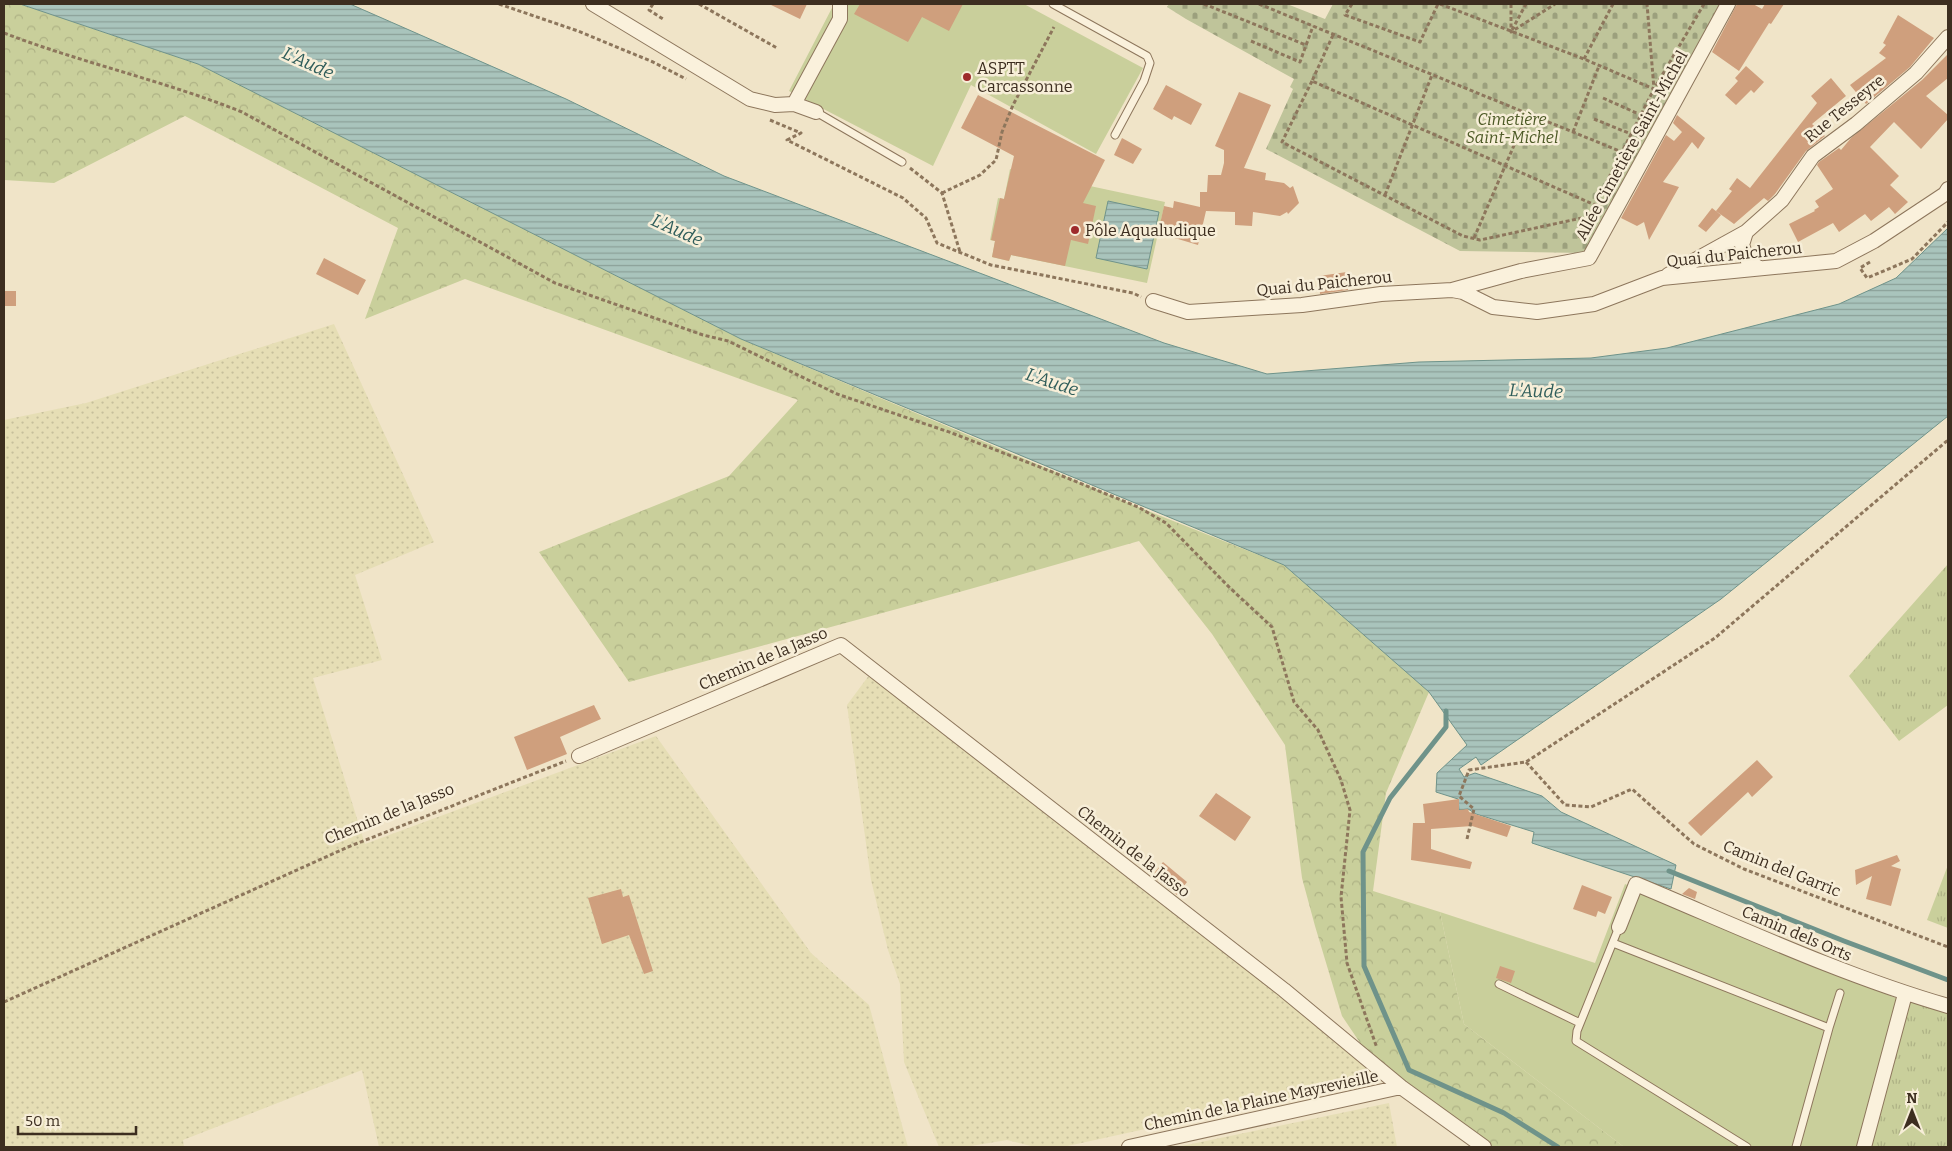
<svg xmlns="http://www.w3.org/2000/svg" width="1952" height="1151" viewBox="0 0 1952 1151" font-family="Bitter,serif">
<style>
.farmland{fill:url(#farmland-dots)}
.grass{fill:url(#grass-tufts)}
.forest{fill:url(#forest-crowns)}
.cemetery{fill:url(#cemetery-stones)}
.garden{fill:#c9cf9b}
.water{fill:url(#water-rules);stroke:#6f938a}
.lines{fill:none;stroke-linecap:round;stroke-linejoin:round}
.stream{stroke:#6f938a;stroke-width:5}
.building{fill:#cf9f7d}
.lane-casing{stroke:#8d765c;stroke-width:9}
.street-casing{stroke:#8d765c;stroke-width:16}
.path{stroke:#8d765c;stroke-width:3;stroke-dasharray:4 2.5;stroke-linecap:butt}
.lane{stroke:#faf1dc;stroke-width:7}
.street{stroke:#faf1dc;stroke-width:14}
.poi-dot{fill:#9e2a2b;stroke:#f7eed8;stroke-width:2}
.labels{text-anchor:middle;stroke-width:5;stroke-linejoin:round;paint-order:stroke}
.poi-label{font-size:16px;fill:#3d2e20;stroke:#f7eed8;text-anchor:start}
.street-label{font-size:16px;fill:#3d2e20;stroke:#f7eed8}
.park-label{font-size:16px;font-style:italic;fill:#4d5a26;stroke:#f7eed8}
.water-label{font-size:18px;font-style:italic;fill:#2f5d5a;stroke:#f7eed8}
</style>
<defs>
<pattern id="farmland-dots" width="8" height="8" patternUnits="userSpaceOnUse" patternTransform="scale(1.25)"><rect width="8" height="8" fill="#e6deb5"/><path d="M2 2h.1M6 6h.1" fill="none" stroke="#c6bf9b" stroke-width="1.8" stroke-linecap="round"/></pattern>
<pattern id="grass-tufts" width="24" height="20" patternUnits="userSpaceOnUse" patternTransform="scale(1.25)"><rect width="24" height="20" fill="#c9cf9b"/><path d="M3 7l-1-3M5 7V3M7 7l1-3M15 17l-1-3M17 17v-4M19 17l1-3" fill="none" stroke="#aeb285"/></pattern>
<pattern id="forest-crowns" width="20" height="18" patternUnits="userSpaceOnUse" patternTransform="scale(1.25)"><rect width="20" height="18" fill="#c9cf9b"/><path d="M2 6a3 3 0 1 1 6 0M12 15a3 3 0 1 1 6 0" fill="none" stroke="#aeb285"/></pattern>
<pattern id="cemetery-stones" width="16" height="16" patternUnits="userSpaceOnUse" patternTransform="scale(1.25)"><rect width="16" height="16" fill="#bfc49a"/><path d="M2 7V4a2 2 0 0 1 4 0v3zM10 15v-3a2 2 0 0 1 4 0v3z" fill="#9ca07d"/></pattern>
<pattern id="water-rules" width="6" height="5" patternUnits="userSpaceOnUse" patternTransform="scale(1.25)"><rect width="6" height="5" fill="#a9c4bc"/><path d="M0 2.5h6" fill="none" stroke="#8ba098"/></pattern>
</defs>
<rect width="100%" height="100%" fill="#f0e4c8"/>
<!-- farmland -->
<path class="farmland" d="M334 324 434 542 355 575 382 660 313 678 365 844 656 736 811 953 869 1005 908 1147H379L362 1070 183 1140 184 1147H4V420L86 403Z
M870 674 1383 1077 1063 1147H1035L1007 1140 965 1147H939L904 1062 900 984 888 950 871 880 847 705Z
M1389 1103 1397 1147H1177Z"/>
<!-- grass -->
<path class="grass" d="M1948 564V705L1899 741 1849 676Z
M1948 865V928L1927 920Z
M1898 999 1948 1011V1147H1857Z"/>
<!-- forest -->
<path class="forest" d="M4 4H20L198 64 741 339 1138 507 1284 565 1429 692 1386 793 1373 891 1440 912 1464 1024 1624 1147H1483L1383 1077 1342 1016 1315 926 1302 878 1285 745 1212 634 1139 541 963 591 629 682 539 552 729 476 798 400 465 279 365 319 398 228 185 116 54 183 4 180Z"/>
<!-- cemetery -->
<path class="cemetery" d="M1169 4H1287L1325 19 1333 4H1721L1584 253 1460 251 1266 149 1293 89 1290 87 1294 79 1186 19 1167 7Z"/>
<!-- garden -->
<path class="garden" d="M834 4H1024L1143 68 1096 154 971 85 933 166 789 91Z
M1010 169 1165 202 1147 283 1011 255 1009 261 992 257 995 241 990 240 998 198 1004 199Z
M1625 884 1898 999 1857 1147H1624L1464 1024 1440 912 1595 963Z"/>
<!-- water -->
<path class="water" d="M20 4H350L566 99 724 176 1164 343 1267 374 1419 362 1591 358 1667 348 1839 304 1896 278 1948 228V416L1721 599 1481 765 1476 757 1459 769 1464 777 1475 773 1542 796 1561 812 1676 865 1671 889 1532 843 1534 832 1476 814 1468 809 1459 810 1458 799 1436 792 1437 773 1467 745 1429 692 1284 565 741 339 198 64Z
M1108 201 1159 212 1147 269 1096 258Z"/>
<g class="lines">
<!-- stream -->
<path class="stream" d="M1446 711V727L1390 798 1363 852 1364 966 1409 1070 1504 1113 1558 1147
M1669 871 1844 941 1948 980"/>
</g>
<!-- building -->
<path class="building" d="M769 4H807L800 19Z
M860 4H963L949 31 922 17 908 42 854 14Z
M1737 4H1753L1762 9 1765 4H1784L1771 24 1769 23 1739 71 1712 52Z
M1898 15 1934 38 1910 67 1866 104 1850 85 1886 58 1879 53 1886 45 1883 43Z
M1948 54V78L1926 96 1948 115V119L1921 149 1894 122 1870 147 1899 176 1890 185 1908 202 1895 214 1889 207 1871 221 1865 214 1839 232 1833 223 1798 242 1789 224 1815 211 1814 210 1819 207 1815 201 1833 189 1817 165 1819 162 1839 148 1841 150 1851 138 1922 80Z
M1746 66 1764 82 1754 93 1751 90 1736 105 1725 95 1738 81 1735 78Z
M1831 78 1846 96 1812 124 1825 136 1806 151 1775 194 1768 201 1764 198 1734 224 1716 211 1732 191 1729 189 1737 178 1750 188 1817 103 1811 96Z
M1166 85 1202 104 1191 125 1174 116 1172 120 1153 109Z
M1239 92 1271 105 1244 168 1266 173 1265 180 1284 183 1290 188 1293 186 1299 203 1288 214 1287 212 1280 216 1253 212 1252 226 1235 225V212L1206 211 1198 245 1158 233 1164 206 1173 208 1174 201 1200 207V192H1207L1208 175H1221L1224 163V150L1215 146Z
M978 95 1105 160 1083 203 1096 206 1088 244 1071 240 1065 266 1011 255 1009 261 992 257 995 241 991 240 1000 198 1004 199 1014 156 961 128Z
M1677 115 1705 138 1698 149 1692 142 1663 182 1679 187 1649 240 1644 222 1637 226 1621 218 1666 135 1674 141 1682 132 1673 123Z
M1122 138 1142 149 1133 164 1114 155Z
M1712 208 1721 215 1706 232 1698 226Z
M324 258 366 280 358 295 316 274Z
M1347 272 1348 290 1320 294 1319 276Z
M4 291H16V306H4Z
M594 705 601 719 560 737 567 754 527 770 514 737Z
M1757 760 1773 777 1752 797 1748 792 1701 836 1688 823Z
M1216 793 1251 817 1235 841 1199 816Z
M1459 799V810L1468 809 1469 812 1511 826 1507 837 1472 826 1431 829V849L1472 862 1470 869 1411 860 1413 823H1425L1423 804Z
M1897 855 1900 861 1891 866 1901 869 1891 906 1866 899 1872 876 1856 885 1855 870Z
M1163 862 1187 882 1177 895 1152 876Z
M1582 885 1612 897 1605 914 1598 911 1596 917 1573 909Z
M1689 888 1697 892 1695 899 1682 894Z
M621 889 623 897 629 895 653 971 644 974 629 935 602 944 588 898Z
M1500 966 1515 971 1511 983 1496 978Z"/>
<g class="lines">
<!-- lane casing -->
<g class="lane-casing">
<path id="lane" d="M1053 4 1147 56 1150 63 1144 81 1115 135
M816 112 902 162
M1619 927 1577 1031 1576 1041 1747 1147
M1613 943 1829 1028
M1499 984 1580 1023
M1796 1147 1829 1028 1840 993"/>
</g>
<!-- street casing -->
<g class="street-casing">
<path id="street" d="M593 4 750 99 775 105 794 104 816 112
M794 104 840 19V4
M1746 232 1742 245 1748 261 1759 268
M1668 275 1746 232 1782 200 1813 156 1856 124 1916 73 1948 37
M1452 290 1521 271 1589 258 1728 4
M1153 301 1188 312 1302 305 1381 294 1452 290 1463 292 1493 307 1537 312 1594 304 1662 278 1836 261 1874 241 1945 194 1948 189
M579 756 841 645 1284 990 1401 1087 1484 1147
M1619 927 1636 884C1739 927 1841 975 1948 1006
M1129 1147 1401 1087
M1864 1147 1905 994"/>
</g>
<!-- path -->
<path class="path" d="M499 4 578 31 653 62 686 79
M653 4 649 10 663 19
M699 4 777 48
M1204 4 1306 45
M1259 4 1622 152
M1352 4 1345 15 1420 42 1438 4
M1440 4 1584 59 1654 89 1704 4
M1511 4V32L1555 4
M1512 30 1526 4
M4 33C82 63 165 81 242 112L555 283 703 335 728 341 837 394 952 433 1055 473 1138 507 1166 523 1230 588 1272 627 1294 702 1318 730 1341 780 1350 810 1341 897 1347 963 1377 1048
M1333 35 1312 81 1595 205 1654 89 1647 4
M1251 41 1300 62 1313 26
M1584 59 1613 4
M1312 81 1282 142 1463 236 1480 240 1591 216 1595 205
M1603 98 1641 115
M1594 119 1631 134
M770 120 801 133 787 140 903 198 926 218 937 243 991 265 1133 293 1141 297
M1573 132 1599 66
M910 168 942 193 960 252
M942 193 980 175 996 160 1002 132 1013 105 1054 27
M1385 195 1432 75
M1474 238 1528 113
M1579 238 1591 216
M1870 262 1860 268 1867 278 1912 259 1948 222
M1526 762 1565 805 1591 807 1632 789 1694 844 1744 869 1948 947
M1467 839 1474 809 1459 796 1469 770 1526 762 1715 638 1948 440
M4 1002 348 847 566 761"/>
<!-- lane -->
<use href="#lane" class="lane"/>
<!-- street -->
<use href="#street" class="street"/>
</g>
<!-- markers -->
<g class="poi-dot">
<circle cx="967" cy="77" r="5"/>
<circle cx="1075" cy="230" r="5"/>
</g>
<g class="labels">
<!-- poi labels -->
<g class="poi-label">
<text x="977" y="74">ASPTT<tspan x="977" dy="18">Carcassonne</tspan></text>
<text x="1085" y="236">Pôle Aqualudique</text>
</g>
<!-- street labels -->
<g class="street-label">
<text transform="translate(1844 108) rotate(-39)" y="6">Rue Tesseyre</text>
<text transform="translate(1631 145) rotate(-61)" y="6">Allée Cimetière Saint-Michel</text>
<text transform="translate(1734 254) rotate(-6)" y="6">Quai du Paicherou</text>
<text transform="translate(1324 283) rotate(-6)" y="6">Quai du Paicherou</text>
<text transform="translate(763 658) rotate(-23)" y="6">Chemin de la Jasso</text>
<text transform="translate(389 813) rotate(-22)" y="6">Chemin de la Jasso</text>
<text transform="translate(1134 851) rotate(38)" y="6">Chemin de la Jasso</text>
<text transform="translate(1782 868) rotate(22)" y="6">Camin del Garric</text>
<text transform="translate(1797 933) rotate(23)" y="6">Camin dels Orts</text>
<text transform="translate(1261 1100) rotate(-12)" y="6">Chemin de la Plaine Mayrevieille</text>
</g>
<!-- park labels -->
<g class="park-label">
<text x="1512" y="125">Cimetière<tspan x="1512" dy="18">Saint-Michel</tspan></text>
</g>
<!-- water labels -->
<g class="water-label">
<text transform="translate(308 63) rotate(24)" y="6">L'Aude</text>
<text transform="translate(677 230) rotate(24)" y="6">L'Aude</text>
<text transform="translate(1052 382) rotate(18)" y="6">L'Aude</text>
<text transform="translate(1536 391) rotate(2)" y="6">L'Aude</text>
</g>
</g>
<!-- border -->
<rect width="1952" height="1151" fill="none" stroke="#3d2e20" stroke-width="10"/>
<!-- north arrow -->
<g transform="translate(1912 1111)" stroke="#f7eed8" stroke-width="4" paint-order="stroke">
<path d="M0-4L9 19L0 12L-9 19Z" fill="#3d2e20"/>
<text y="-8" font-size="14" font-weight="bold" text-anchor="middle" fill="#3d2e20">N</text>
</g>
<!-- scale -->
<path d="M18 1126v8h118v-8" fill="none" stroke="#3d2e20" stroke-width="2.5"/>
<text x="25" y="1126" font-size="15" fill="#3d2e20" stroke="#f7eed8" stroke-width="4" paint-order="stroke">50 m</text>
</svg>
